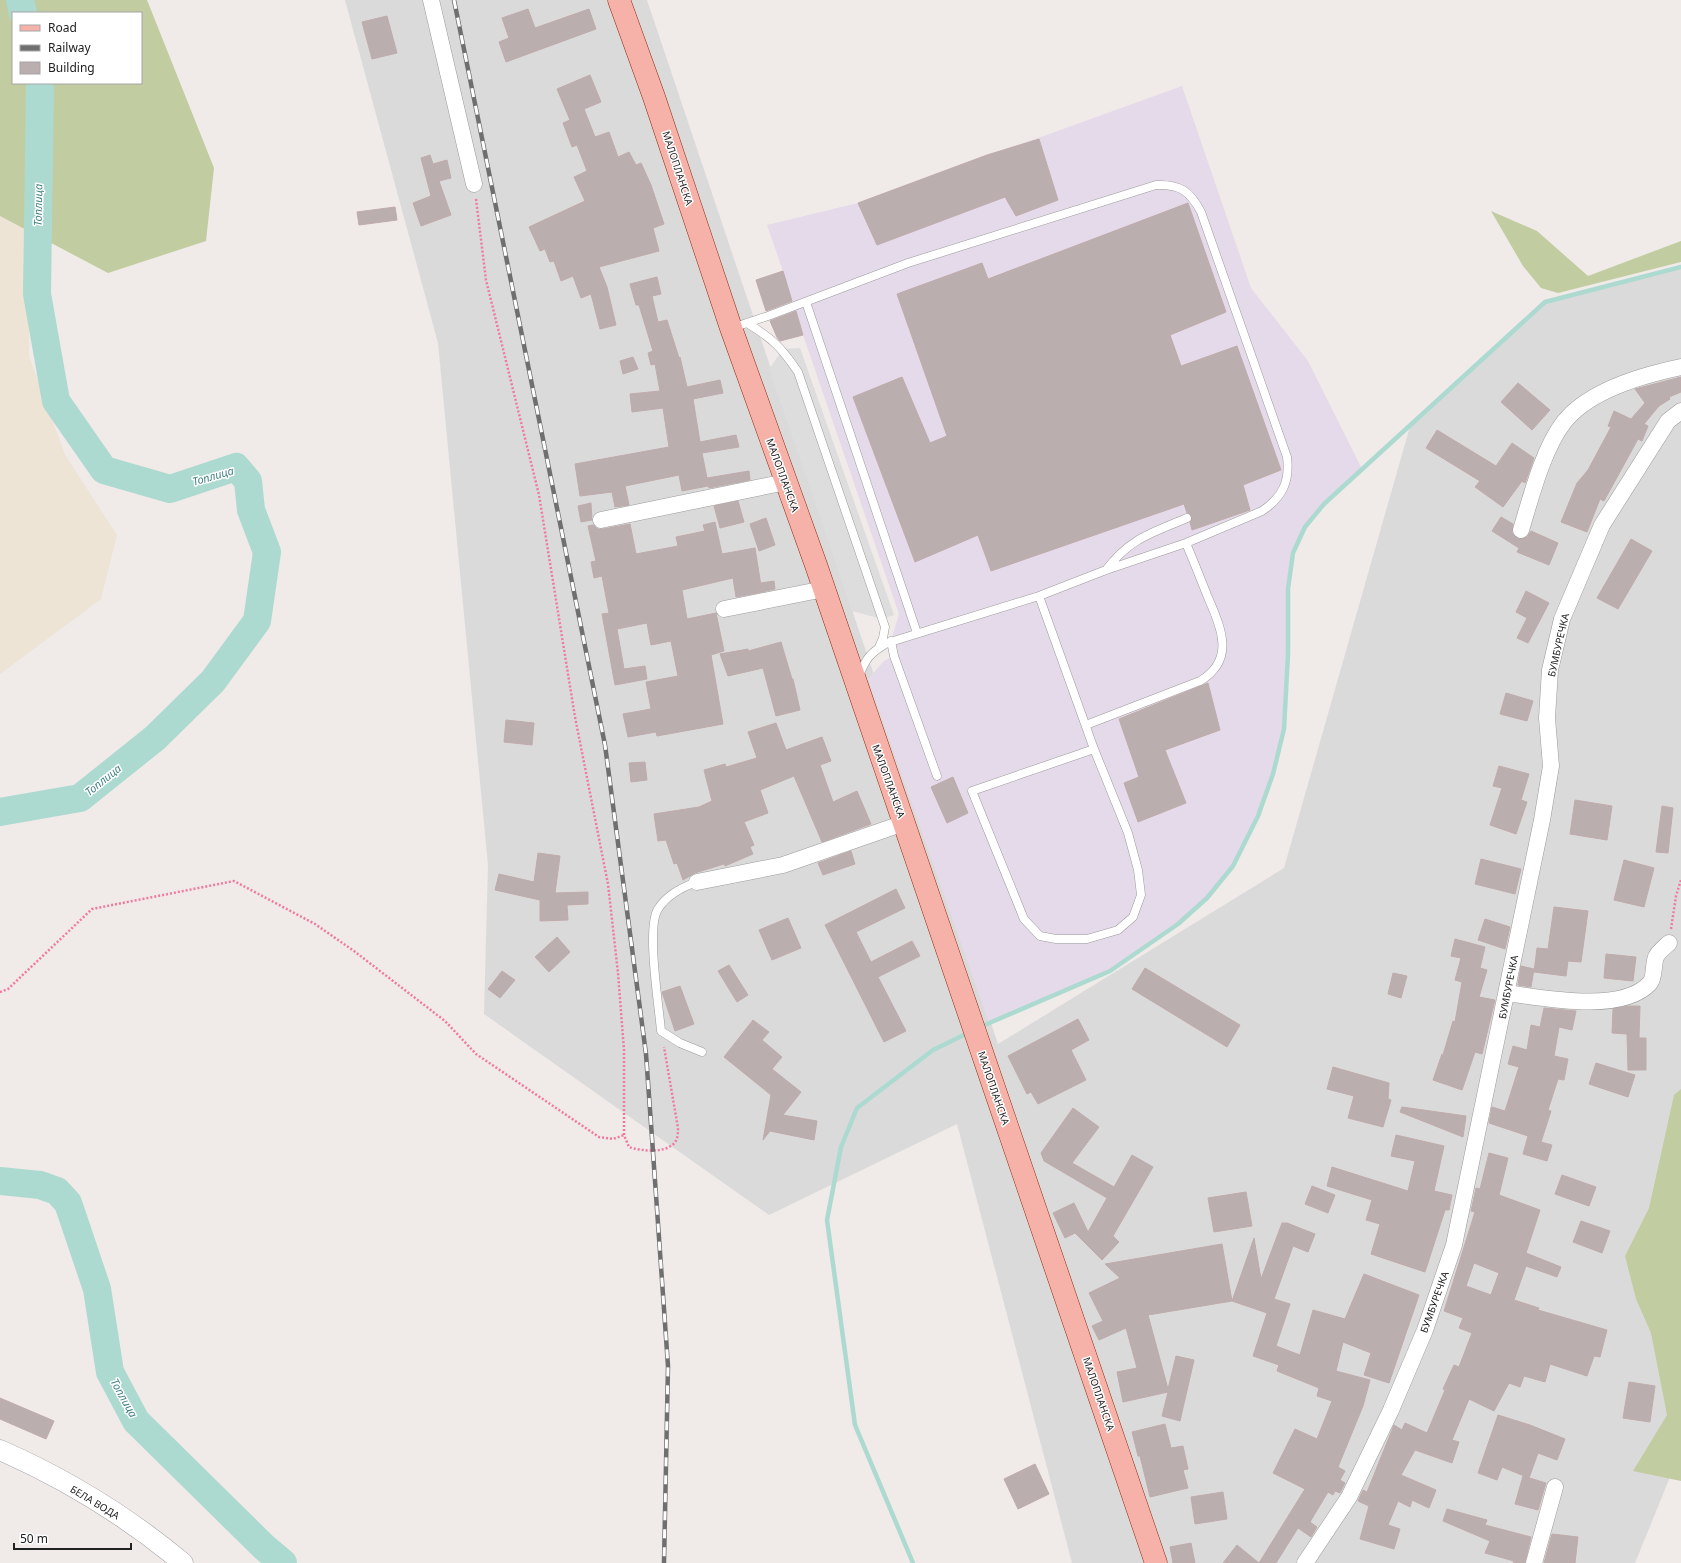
<svg xmlns="http://www.w3.org/2000/svg" width="1681" height="1563" viewBox="0 0 1681 1563" font-family="'Noto Sans',sans-serif">
<style>
.residential{fill:#dbdada}
.industrial{fill:#e5dae9}
.farmland{fill:#ede4d5}
.forest{fill:#c1cda0;fill-rule:evenodd}
.parking{fill:#ddd}
.lines{fill:none;stroke-linecap:round;stroke-linejoin:round}
.stream{stroke:#acdad0;stroke-width:4.5}
.river{stroke:#acdad0;stroke-width:28}
.building{fill:#baaeae;stroke:#c1abab;fill-rule:evenodd}
.service-casing{stroke:#9b9b9b;stroke-width:9}
.minor-casing{stroke:#9b9b9b;stroke-width:17}
.tertiary-casing{stroke:#9b9b9b;stroke-width:21}
.primary-casing{stroke:#922a0b;stroke-width:23}
.path{stroke:#f079a1;stroke-width:2.5;stroke-dasharray:2 2;stroke-linecap:butt}
.service{stroke:#fff;stroke-width:8}
.minor{stroke:#fff;stroke-width:16}
.tertiary{stroke:#fff;stroke-width:20}
.primary{stroke:#f6b2a8;stroke-width:22}
.rail-casing{stroke:#6f6f6f;stroke-width:4.5}
.rail{stroke:#fff;stroke-width:3;stroke-dasharray:9;stroke-linecap:butt}
.labels{text-anchor:middle;stroke-width:3;stroke-linejoin:round;paint-order:stroke}
.street-label{font-size:10px;fill:#212121;stroke:#fff}
.water-label{font-size:11px;font-style:italic;fill:#428084;stroke:#fff}
</style>
<rect width="100%" height="100%" fill="#f0eae8"/>
<!-- residential -->
<path class="residential" d="M345 0H647L998 1044 1284 868 1411 423 1545 302 1681 267V1450L1635 1563H1072L957 1124 769 1215 484 1014 488 865 438 343Z"/>
<!-- industrial -->
<path class="industrial" d="M1182 86 1251 288 1308 361 1362 469 1324 504 1305 527 1293 553 1288 589V654L1284 729 1273 774 1258 816 1233 866 1207 898 1178 924 1110 971 989 1023 868 679 884 661 894 656 891 641 899 614 803 335 778 342 756 280 783 271 767 225 858 203Z"/>
<!-- farmland -->
<path class="farmland" d="M0 216 29 231V356L65 455 117 535 101 599 0 674Z"/>
<!-- forest -->
<path class="forest" d="M0 0H147L214 168 206 241 108 273 0 216ZM13 13H141V83H13Z
M1491 211 1537 231 1588 276 1681 241V262L1558 293 1541 288 1523 266Z
M1681 1089V1481L1633 1471 1667 1415 1651 1333 1636 1299 1625 1256 1649 1208 1674 1095Z"/>
<!-- parking -->
<path class="parking" d="M800 348 894 615 882 619 852 611 769 369 783 349Z"/>
<g class="lines">
<!-- stream -->
<path class="stream" d="M980 1027 1110 971 1178 924 1207 898 1233 866 1258 816 1273 774 1284 729 1288 654V589L1293 553 1305 527 1324 504 1545 302 1681 267
M913 1563 855 1425 827 1220 841 1147 857 1108 933 1050 970 1032"/>
<!-- river -->
<path class="river" d="M20 0 23 13
M0 812 80 798 155 738 213 681 257 621 267 552 251 510 248 481 236 467 170 489 104 470 56 401 37 294 40 83
M0 1181 40 1185 57 1191 68 1203 97 1289 110 1372 136 1421 264 1547 283 1563"/>
</g>
<!-- building -->
<path class="building" d="M528 9 535 28 589 9 596 29 506 62 499 42 509 38 502 18Z
M387 16 397 53 372 59 362 22Z
M590 75 601 102 584 109 595 137 609 132 618 157 629 152 636 165 641 163 651 185 664 224 653 228 659 251 599 267 607 287 616 325 600 329 591 294 581 298 573 276 561 281 554 261 550 262 545 249 540 251 529 227 585 201 574 177 587 171 577 145 572 147 563 123 570 120 557 89Z
M1039 139 1058 200 1016 216 1005 197 877 245 858 203 987 155Z
M430 155 433 164 447 160 451 178 439 181 451 215 421 226 413 203 431 196 421 158Z
M1188 203 1226 312 1170 335 1181 366 1237 346 1281 470 1243 485 1250 510 1192 530 1190 522 1192 516 1187 513 1184 504 991 571 978 535 915 562 853 397 902 377 930 443 947 436 897 294 982 263 988 279Z
M395 207 397 220 359 225 357 212Z
M783 271 792 301 766 311 756 280Z
M657 277 661 294 652 296 658 322 667 320 679 358 680 357 687 387 720 380 723 393 693 399 700 442 736 435 739 447 702 453 707 478 749 471 750 480 709 488 707 482 708 486 682 491 679 475 625 486 629 505 615 507 612 492 580 496 575 464 669 447 663 408 632 412 630 394 660 391 655 364 651 365 648 353 653 351 639 305H636L630 284Z
M796 311 803 335 780 341 777 337 770 321Z
M633 357 638 369 623 374 620 361Z
M1681 377V392L1669 397 1670 399 1659 406 1644 424 1648 426 1642 441 1638 439 1604 501 1600 499 1587 532 1561 522 1577 483 1588 470 1611 427 1608 426 1614 411 1631 419 1645 403 1635 389Z
M1518 383 1550 410 1532 430 1501 402Z
M1437 430 1496 466 1512 443 1534 458 1525 483 1522 481 1503 507 1475 487 1480 481 1426 448Z
M738 501 744 522 720 528 714 506Z
M591 503 592 520 581 522 578 506Z
M1501 517 1513 524 1512 533 1518 539 1527 537 1531 531 1558 543 1549 565 1517 552 1519 548 1492 531Z
M766 518 775 545 759 551 750 524Z
M715 522 722 554 755 548 762 592 736 597 733 578 682 590 687 619 716 613 724 651 711 655 723 724 657 736 656 732 628 737 623 714 651 709 646 682 678 676 671 641 651 645 647 623 617 629 624 669 645 666 647 679 615 685 602 614 609 613 602 576 594 578 591 562 596 561 588 526 593 525 598 529H603L630 524 636 554 678 546 676 537 705 531 703 525Z
M1631 539 1652 551 1618 609 1597 598Z
M774 581 775 589 762 592 761 583Z
M1526 591 1549 603 1528 643 1517 638 1527 618 1516 612Z
M781 642 792 679H793L800 710 776 716 763 668 728 676 720 654 748 649V651Z
M1208 683 1220 730 1165 750 1186 803 1138 822 1124 783 1139 777 1119 719Z
M1506 693 1533 701 1527 721 1500 714Z
M506 720 534 723 532 745 504 742Z
M776 723 786 750 822 737 831 761 820 765 833 802 857 791 871 824 822 842 794 776 760 790 768 813 744 822 754 845 750 847 753 854 725 866 724 864 695 873 683 880 677 863 674 864 666 840 658 841 654 814 699 807 712 801 704 770 725 764 726 767 757 758 748 732Z
M645 762 647 780 631 782 629 763Z
M1499 766 1529 774 1521 800 1527 802 1516 834 1490 825 1502 788 1493 786Z
M953 777 968 813 947 823 931 787Z
M1575 800 1612 806 1607 840 1570 834Z
M1662 806 1673 808 1668 853 1656 852Z
M851 851 855 864 823 875 818 863Z
M538 853 560 856 555 893 588 892V904L567 905 568 920 540 921V900L495 890 499 874 534 882Z
M1481 859 1521 869 1515 894 1475 884Z
M1624 860 1654 868 1644 907 1614 900Z
M896 889 905 908 856 932 871 962 912 941 920 956 878 977 906 1031 884 1042 825 925Z
M1554 907 1588 911 1581 962 1568 961 1566 976 1534 972 1537 948 1548 949Z
M788 918 801 948 772 960 759 930Z
M1485 919 1510 927 1505 949 1478 940Z
M557 937 570 952 549 972 535 957Z
M1455 939 1485 947 1480 968 1487 970 1479 997 1495 1000 1482 1054 1475 1052 1462 1090 1433 1080 1442 1054 1443 1055 1453 1021 1455 1022 1462 982 1455 980 1461 958 1451 956Z
M1606 954 1636 957 1633 981 1604 978Z
M729 965 748 995 737 1002 718 971Z
M1521 966 1534 969 1531 987 1518 985Z
M1145 968 1240 1025 1227 1047 1132 989Z
M502 971 515 980 500 998 488 989Z
M1393 973 1407 976 1401 998 1388 994Z
M680 986 694 1024 675 1031 662 992Z
M1628 1006H1640L1639 1038H1646V1070H1628L1627 1034 1612 1033 1613 1009Z
M1544 1008 1576 1011 1572 1030 1559 1027 1554 1056 1568 1059 1564 1080 1558 1079 1548 1110 1551 1111 1541 1142 1552 1145 1547 1161 1523 1154 1528 1136 1489 1123 1492 1107 1505 1111 1519 1067 1508 1064 1513 1046 1527 1050 1531 1025 1540 1027Z
M1078 1019 1089 1040 1071 1050 1086 1080 1038 1104 1031 1092 1027 1094 1008 1056Z
M753 1020 769 1032 762 1040 782 1057 772 1069 801 1092 783 1115 817 1121 814 1140 770 1131 763 1140 771 1095 724 1057Z
M1596 1063 1635 1075 1628 1097 1589 1084Z
M1333 1067 1389 1083 1388 1099 1391 1100 1383 1127 1348 1118 1354 1096 1327 1089Z
M1402 1107 1466 1116 1463 1137 1400 1112Z
M1073 1108 1099 1127 1072 1163 1114 1187 1132 1155 1153 1167 1113 1236 1119 1242 1102 1260 1075 1233 1065 1238 1053 1213 1074 1203 1088 1232 1107 1198 1044 1161 1041 1153Z
M1396 1135 1444 1146 1434 1191 1452 1195 1449 1210H1445L1425 1272 1371 1254 1380 1224 1366 1220 1372 1200 1327 1186 1332 1167 1408 1191 1415 1161 1391 1156Z
M1489 1153 1508 1158 1499 1195 1540 1210 1526 1253 1561 1267 1557 1277 1526 1266 1514 1300 1539 1308 1538 1310 1607 1330 1600 1357 1594 1356 1587 1376 1550 1364 1545 1382 1524 1376 1520 1387 1509 1383 1494 1411 1469 1399 1452 1440 1459 1442 1452 1463 1415 1450 1401 1475 1436 1490 1429 1508 1412 1500 1410 1507 1398 1501 1388 1525 1400 1529 1394 1549 1360 1539 1369 1506 1358 1501 1363 1490 1367 1492 1394 1425 1402 1430 1405 1423 1427 1433 1445 1390 1443 1389 1454 1365 1459 1367 1472 1333 1459 1328 1463 1318 1444 1311 1475 1212 1471 1211 1476 1188 1480 1189ZM1474 1263 1499 1273 1491 1295 1466 1286Z
M1562 1175 1596 1187 1589 1206 1555 1194Z
M1312 1186 1335 1195 1328 1213 1305 1204Z
M1246 1192 1252 1226 1214 1232 1208 1198Z
M1581 1221 1610 1231 1602 1253 1573 1242Z
M1282 1223H1287L1315 1234 1308 1252 1293 1246 1274 1299 1290 1304 1276 1346 1300 1355 1313 1310 1345 1319 1364 1274 1419 1295 1389 1383 1364 1375 1371 1353 1343 1342 1336 1371 1370 1380 1363 1406 1338 1467 1345 1471 1340 1480 1345 1483 1340 1493 1335 1491 1333 1495 1328 1492 1310 1522 1317 1527 1311 1537 1298 1528 1276 1563H1223L1237 1545 1259 1563 1305 1489 1273 1473 1295 1429 1317 1439 1332 1401 1317 1396 1319 1388 1277 1371 1279 1365 1253 1356 1267 1313 1232 1301 1148 1315 1168 1389 1176 1356 1194 1360 1180 1421 1162 1416 1168 1392 1123 1402 1117 1372 1137 1368 1126 1328 1099 1340 1092 1326 1103 1321 1089 1293 1120 1278 1105 1264 1222 1244 1232 1301 1254 1238 1261 1279Z
M1629 1382 1655 1386 1650 1422 1623 1418Z
M0 1398 54 1421 46 1439 0 1419Z
M1498 1415 1530 1425 1565 1439 1557 1460 1538 1453 1529 1478 1502 1467 1497 1480 1478 1473Z
M1165 1424 1171 1448 1183 1446 1188 1469 1183 1470 1188 1488 1150 1497 1140 1456H1138L1132 1432Z
M1035 1464 1049 1494 1018 1509 1004 1479Z
M1523 1476 1546 1483 1538 1510 1515 1504Z
M1223 1492 1227 1519 1195 1524 1191 1497Z
M1447 1509 1487 1520 1485 1525 1531 1537 1525 1563H1513L1514 1561 1485 1553 1490 1541 1443 1521Z
M1552 1534 1578 1537 1575 1563H1544Z
M1191 1543 1195 1563H1173L1170 1547Z"/>
<g class="lines">
<!-- service casing -->
<g class="service-casing">
<path id="service" d="M806 302 917 633
M747 323C773 339 781 347 798 372L885 627 883 638 879 647
M732 328 768 316 908 263 1156 185C1180 184 1190 191 1201 212L1287 457C1290 481 1283 497 1262 511L1186 543 1106 570 1039 596 887 643C870 653 866 658 859 676
M1106 570C1130 538 1152 533 1187 518
M1039 596 1094 749 1128 833 1138 870 1141 895 1133 917 1118 930 1087 939H1056L1040 936 1024 919 972 791 1094 749
M891 641 894 656 937 776
M1086 725 1200 681C1237 659 1220 626 1207 595 1200 577 1193 560 1186 543
M697 882C682 887 667 895 658 909 646 928 659 1006 661 1031L680 1043 702 1052"/>
</g>
<!-- minor casing -->
<g class="minor-casing">
<path id="minor" d="M431 0 474 184
M601 520 786 482
M1521 530C1531 497 1543 449 1564 422 1589 390 1643 375 1681 367
M724 609 824 589
M697 882 783 865 904 823
M1507 993C1543 998 1622 1014 1650 983 1655 977 1653 964 1656 957 1658 952 1665 947 1669 943
M1305 1563 1349 1497 1391 1410 1425 1330 1454 1245 1542 820 1551 766 1547 718 1550 670 1562 619 1602 525 1668 421 1681 411
M1534 1563 1555 1487"/>
</g>
<!-- tertiary casing -->
<g class="tertiary-casing">
<path id="tertiary" d="M0 1450C64 1478 129 1518 183 1563"/>
</g>
<!-- primary casing -->
<g class="primary-casing">
<path id="primary" d="M619 0 654 97 731 328 816 565 1156 1563"/>
</g>
<!-- path -->
<path class="path" d="M476 199 486 280 539 495 575 717 608 884 618 973 624 1050V1135L629 1147C640 1151 663 1153 672 1145 678 1141 678 1134 678 1128L664 1047
M1671 929 1676 896 1681 880
M0 992 8 989 92 909 234 881 315 924 354 951 445 1021 476 1054 599 1137 613 1139 624 1135"/>
<!-- service -->
<use href="#service" class="service"/>
<!-- minor -->
<use href="#minor" class="minor"/>
<!-- tertiary -->
<use href="#tertiary" class="tertiary"/>
<!-- primary -->
<use href="#primary" class="primary"/>
<!-- rail casing -->
<g class="rail-casing">
<path id="rail" d="M454 0 605 745 646 1054 652 1138 668 1366 664 1563"/>
</g>
<!-- rail -->
<use href="#rail" class="rail"/>
</g>
<g class="labels">
<!-- street labels -->
<g class="street-label">
<text transform="translate(678 168) rotate(72)" y="4">МАЛОПЛАНСКА</text>
<text transform="translate(783 475) rotate(70)" y="4">МАЛОПЛАНСКА</text>
<text transform="translate(1558 645) rotate(-77)" y="4">БУМБУРЕЧКА</text>
<text transform="translate(889 781) rotate(70)" y="4">МАЛОПЛАНСКА</text>
<text transform="translate(1508 987) rotate(-79)" y="4">БУМБУРЕЧКА</text>
<text transform="translate(994 1088) rotate(71)" y="4">МАЛОПЛАНСКА</text>
<text transform="translate(1434 1302) rotate(-70)" y="4">БУМБУРЕЧКА</text>
<text transform="translate(1099 1394) rotate(71)" y="4">МАЛОПЛАНСКА</text>
<text transform="translate(95 1502) rotate(31)" y="4">БЕЛА ВОДА</text>
</g>
<!-- water labels -->
<g class="water-label">
<text transform="translate(38 205) rotate(-89)" y="4">Топлица</text>
<text transform="translate(213 476) rotate(-16)" y="4">Топлица</text>
<text transform="translate(103 780) rotate(-39)" y="4">Топлица</text>
<text transform="translate(124 1398) rotate(61)" y="4">Топлица</text>
</g>
</g>
<!-- legend -->
<rect x="12" y="12" width="130" height="72" fill="#ffffff" stroke="#a6a6a6"/>
<rect x="20" y="25" width="20" height="6" fill="#f6b2a8" stroke="#a6a6a6"/>
<text x="48" y="32" font-size="12" fill="#212121">Road</text>
<rect x="20" y="45" width="20" height="6" fill="#6f6f6f" stroke="#a6a6a6"/>
<text x="48" y="52" font-size="12" fill="#212121">Railway</text>
<rect x="20" y="62" width="20" height="12" fill="#baaeae" stroke="#a6a6a6"/>
<text x="48" y="72" font-size="12" fill="#212121">Building</text>
<!-- scale -->
<path d="M14 1543v6h117v-6" fill="none" stroke="#212121" stroke-width="2"/>
<text x="20" y="1543" font-size="12" fill="#212121" stroke="#ffffff" stroke-width="3" paint-order="stroke">50 m</text>
</svg>
